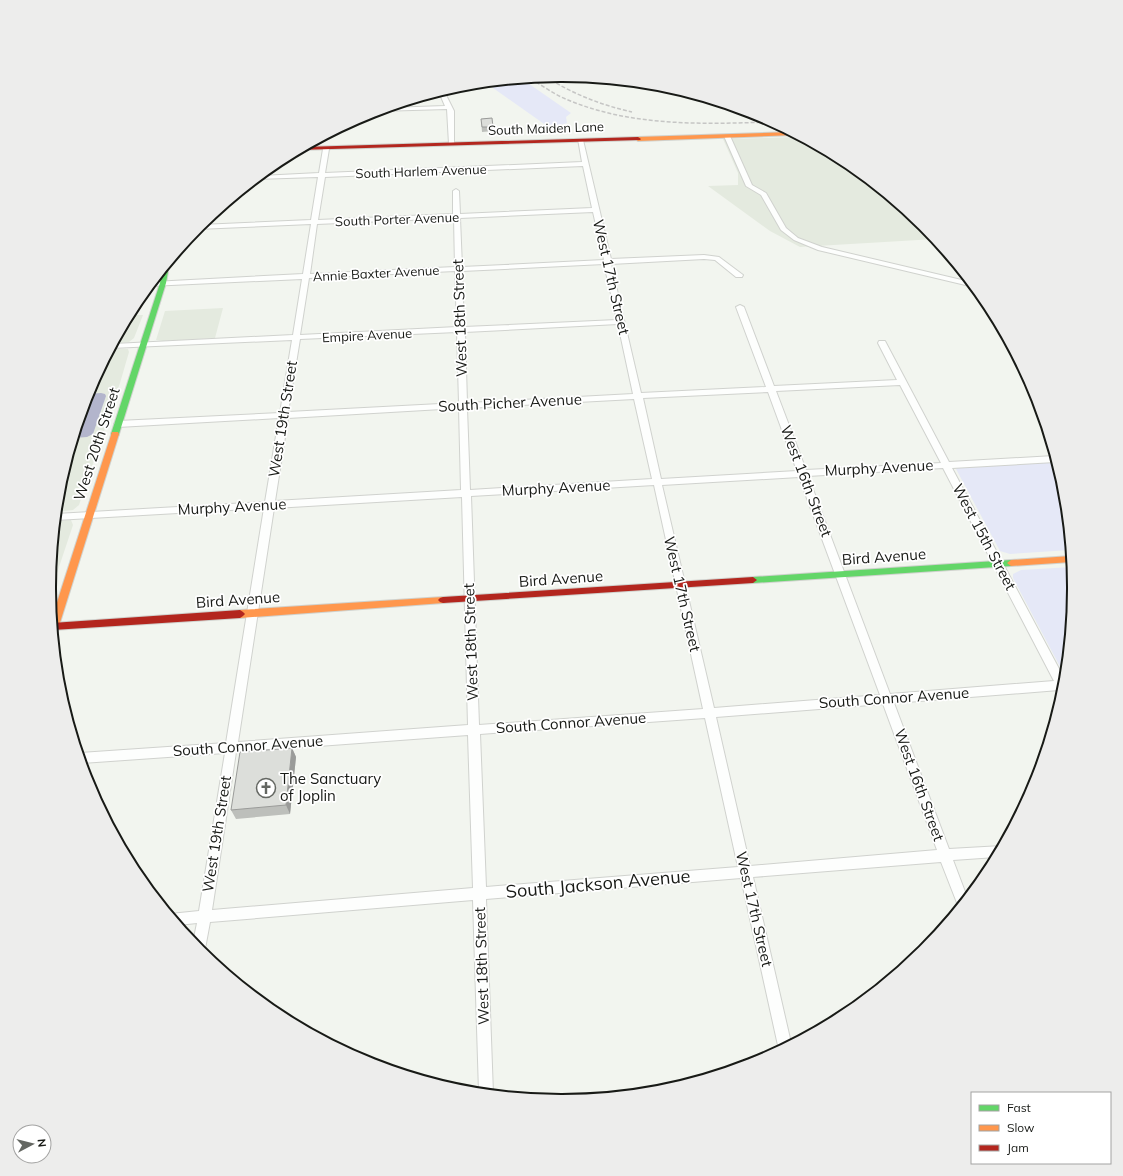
<svg xmlns="http://www.w3.org/2000/svg" width="1123" height="1176" viewBox="0 0 1123 1176" font-family="Mulish,sans-serif">
<style>
.built{fill:#e4eadf}
.green{fill:#e5e8f7}
.water{fill:#b3b5cc}
.lines{fill:none;stroke-linecap:round;stroke-linejoin:round}
.street-casing{stroke:#d0d2ce;stroke-width:2}
.fast-casing{stroke:#d0d2ce;stroke-width:2}
.slow-casing{stroke:#d0d2ce;stroke-width:2}
.jam-casing{stroke:#d0d2ce;stroke-width:2}
.street{fill:#fdfefd;fill-rule:evenodd}
.fast{fill:#63d668;fill-rule:evenodd}
.slow{fill:#ff974d;fill-rule:evenodd}
.jam{fill:#b3261e;fill-rule:evenodd}
.rail{stroke:#c6c6c5;stroke-width:1.5;stroke-dasharray:4 2;stroke-linecap:butt}
.wall{fill:#bdbfbb}
.shaded-wall{fill:#9a9b99}
.building{fill:#dcdeda;stroke:#9a9b99}
.labels{text-anchor:middle;stroke-width:3.5;stroke-linejoin:round;paint-order:stroke}
.far-street-label{font-size:13px;fill:#181a16;stroke:#fff}
.street-label{font-size:15px;fill:#181a16;stroke:#fff}
.poi-label{font-size:15px;fill:#181a16;stroke:#fff;text-anchor:start}
.near-street-label{font-size:18px;fill:#181a16;stroke:#fff}
.rim{fill:none;stroke:#181a16;stroke-width:2}
</style>
<rect width="100%" height="100%" fill="#f2f5ef"/>
<!-- built -->
<path class="built" d="M800 137 846 162 924 226 935 239 800 247 770 231 708 186 738 185V173L723 139Z
M223 308 215 338 163 341 156 340 165 311Z
M129 315H143L134 338 129 342 114 344Z
M111 349H128L129 352 120 383 79 505 73 510 57 512 59 488 88 392Z
M71 520 73 525 50 594 56 521Z"/>
<!-- green -->
<path class="green" d="M522 79 571 113 566 117 567 123 557 126H547L486 83Z
M1056 461 1064 488 1070 550 1010 554 1000 551 956 469 960 466Z
M1072 567 1074 588 1065 676 1013 578V574L1021 570Z"/>
<!-- water -->
<path class="water" d="M101 393 105 394 106 396 93 434 87 437 74 438 87 394Z"/>
<g class="lines">
<!-- street casing -->
<g class="street-casing">
<path id="street" d="M444 91 454 111V145L449 144 447 109 378 111 387 108 445 106 439 92Z
M725 135 730 136 752 185 766 193 786 228 798 238 822 247 970 282 974 287 818 250 794 240 781 230 761 195 746 186 724 136Z
M578 139 583 140 611 259 704 255 719 257 743 275 742 277H736L715 260 704 259 611 264 641 393 766 387 736 307 740 305 744 307 774 386 897 380 878 343 879 341H885L949 462 1054 456 1055 462 952 468 1065 680 1063 693 1059 690 894 703 949 849 1002 846 996 857 953 860 967 897 959 908 941 862 753 877 791 1043 779 1050 741 878 486 899 493 1094 479 1092 473 900 210 922 204 954 193 943 197 923 178 925 170 914 199 911 225 753 82 763 79 754 80 753 226 743 264 508 56 520V514L265 502 279 418 118 427 114 424 118 421 280 413 292 340 111 348 114 344 293 335 302 279 150 286 153 282 303 274 311 224 197 229 200 225 311 220 318 177 255 179 260 176 319 173 323 149 326 147 329 149 325 173 582 162ZM583 166 592 208 460 214 459 191 456 189 453 191V214L318 220 325 177ZM593 212 604 260 462 267 460 218ZM454 218 455 267 310 274 317 224ZM604 264 617 320 464 327 462 271ZM455 271 457 327 300 335 309 278ZM618 324 633 394 467 403 465 332ZM457 332 459 403 288 412 300 339ZM900 385 941 463 806 470 776 391ZM768 392 797 471 661 479 643 398ZM634 399 652 479 470 490 467 408ZM459 408 461 490 275 501 288 418ZM943 468 1054 681 890 694 808 476ZM799 477 880 695 714 708 662 485ZM654 485 703 709 479 725 471 496ZM462 497 468 725 238 742 274 508ZM883 704 937 850 750 866 716 717ZM705 718 738 867 486 887 480 734ZM468 735 473 888 212 910 236 752Z"/>
</g>
<!-- fast casing -->
<g class="fast-casing">
<path id="fast" d="M167 264 169 266 166 283 119 434 118 436H112L111 434 160 283 162 271Z
M1011 560 1015 563 1011 566 753 583 749 580 753 577Z"/>
</g>
<!-- slow casing -->
<g class="slow-casing">
<path id="slow" d="M791 132 795 135 638 141 635 139 638 137Z
M112 432H118L119 434 58 629 53 632 52 618Z
M1071 556V562L1011 566 1007 563 1011 560Z
M443 597 446 598 448 600 446 602 443 603 240 618 237 616 235 614 237 612 240 610Z"/>
</g>
<!-- jam casing -->
<g class="jam-casing">
<path id="jam" d="M638 137 641 139 640 140 298 150 304 147Z
M753 577 757 580 753 583 443 603 440 602 438 600 440 598 443 597Z
M240 610 243 612 245 614 243 616 240 618 53 630 52 623Z"/>
</g>
<!-- street -->
<use href="#street" class="street"/>
<!-- fast -->
<use href="#fast" class="fast"/>
<!-- slow -->
<use href="#slow" class="slow"/>
<!-- jam -->
<use href="#jam" class="jam"/>
<!-- rail -->
<path class="rail" d="M546 77C573 94 601 105 632 112
M531 79C543 86 555 95 568 100 633 127 703 124 772 122"/>
</g>
<!-- wall -->
<path class="wall" d="M412 100V105L394 106Z
M492 118 493 131 482 132 481 119Z
M292 748 296 757 290 814 236 819 231 810Z"/>
<!-- shaded-wall -->
<path class="shaded-wall" d="M292 748 296 757 290 814 286 805Z"/>
<!-- building -->
<path class="building" d="M492 118 493 127H482L481 119Z
M292 748 286 805 231 810 240 752Z"/>
<!-- icons -->
<defs>
<g id="church-ring" transform="scale(1)"><circle r="9.5" fill="#fff" stroke="#646762" stroke-width="1.5"/><path d="M-1.2-6h2.4v3.5h3.3v2.4h-3.3V6h-2.4V-.1h-3.3v-2.4h3.3Z" fill="#646762"/></g>
</defs>
<g fill-rule="evenodd">
<use href="#church-ring" x="266" y="788"/>
</g>
<g class="labels">
<!-- far-street labels -->
<g class="far-street-label">
<text transform="translate(546 128) rotate(-2)" y="5">South Maiden Lane</text>
<text transform="translate(421 171) rotate(-2)" y="5">South Harlem Avenue</text>
<text transform="translate(397 219) rotate(-2)" y="5">South Porter Avenue</text>
<text transform="translate(376 273) rotate(-3)" y="5">Annie Baxter Avenue</text>
<text transform="translate(367 335) rotate(-3)" y="5">Empire Avenue</text>
</g>
<!-- street labels -->
<g class="street-label">
<text transform="translate(611 277) rotate(77)" y="5">West 17th Street</text>
<text transform="translate(460 318) rotate(-92)" y="5">West 18th Street</text>
<text transform="translate(510 403) rotate(-3)" y="5">South Picher Avenue</text>
<text transform="translate(283 419) rotate(-81)" y="5">West 19th Street</text>
<text transform="translate(97 444) rotate(-72)" y="5">West 20th Street</text>
<text transform="translate(879 468) rotate(-3)" y="5">Murphy Avenue</text>
<text transform="translate(806 481) rotate(69)" y="5">West 16th Street</text>
<text transform="translate(556 488) rotate(-3)" y="5">Murphy Avenue</text>
<text transform="translate(232 507) rotate(-3)" y="5">Murphy Avenue</text>
<text transform="translate(984 537) rotate(62)" y="5">West 15th Street</text>
<text transform="translate(884 557) rotate(-4)" y="5">Bird Avenue</text>
<text transform="translate(561 579) rotate(-4)" y="5">Bird Avenue</text>
<text transform="translate(682 594) rotate(77)" y="5">West 17th Street</text>
<text transform="translate(238 600) rotate(-4)" y="5">Bird Avenue</text>
<text transform="translate(471 642) rotate(-92)" y="5">West 18th Street</text>
<text transform="translate(894 698) rotate(-4)" y="5">South Connor Avenue</text>
<text transform="translate(571 723) rotate(-4)" y="5">South Connor Avenue</text>
<text transform="translate(248 746) rotate(-4)" y="5">South Connor Avenue</text>
<text transform="translate(919 785) rotate(70)" y="5">West 16th Street</text>
<text transform="translate(217 834) rotate(-81)" y="5">West 19th Street</text>
<text transform="translate(754 909) rotate(77)" y="5">West 17th Street</text>
<text transform="translate(482 966) rotate(-92)" y="5">West 18th Street</text>
</g>
<!-- poi labels -->
<g class="poi-label">
<text x="280" y="784">The Sanctuary<tspan x="280" dy="17">of Joplin</tspan></text>
</g>
<!-- near-street labels -->
<g class="near-street-label">
<text transform="translate(598 884) rotate(-5)" y="6">South Jackson Avenue</text>
</g>
</g>
<!-- crop -->
<path d="M0 0H1123V1176H0ZM561 82H562A505 505 0 0 1 1067 587V589A505 505 0 0 1 562 1094H561A505 505 0 0 1 56 589V587A505 505 0 0 1 561 82Z" fill="#ededec" fill-rule="evenodd"/>
<path class="rim" d="M561 82H562A505 505 0 0 1 1067 587V589A505 505 0 0 1 562 1094H561A505 505 0 0 1 56 589V587A505 505 0 0 1 561 82Z"/>
<!-- legend -->
<rect x="971" y="1092" width="140" height="72" fill="#ffffff" stroke="#a3a3a2"/>
<rect x="979" y="1105" width="20" height="6" fill="#63d668" stroke="#a3a3a2"/>
<text x="1007" y="1112" font-size="12" fill="#181a16">Fast</text>
<rect x="979" y="1125" width="20" height="6" fill="#ff974d" stroke="#a3a3a2"/>
<text x="1007" y="1132" font-size="12" fill="#181a16">Slow</text>
<rect x="979" y="1145" width="20" height="6" fill="#b3261e" stroke="#a3a3a2"/>
<text x="1007" y="1152" font-size="12" fill="#181a16">Jam</text>
<!-- north arrow -->
<g transform="translate(32 1144) rotate(83)"><circle r="19" fill="#ffffff" stroke="#a3a3a2"/>
<path d="M0-3L7 15L0 10L-7 15Z" fill="#646762"/>
<text y="-6" font-size="11" font-weight="bold" text-anchor="middle" fill="#181a16">N</text>
</g>
</svg>
